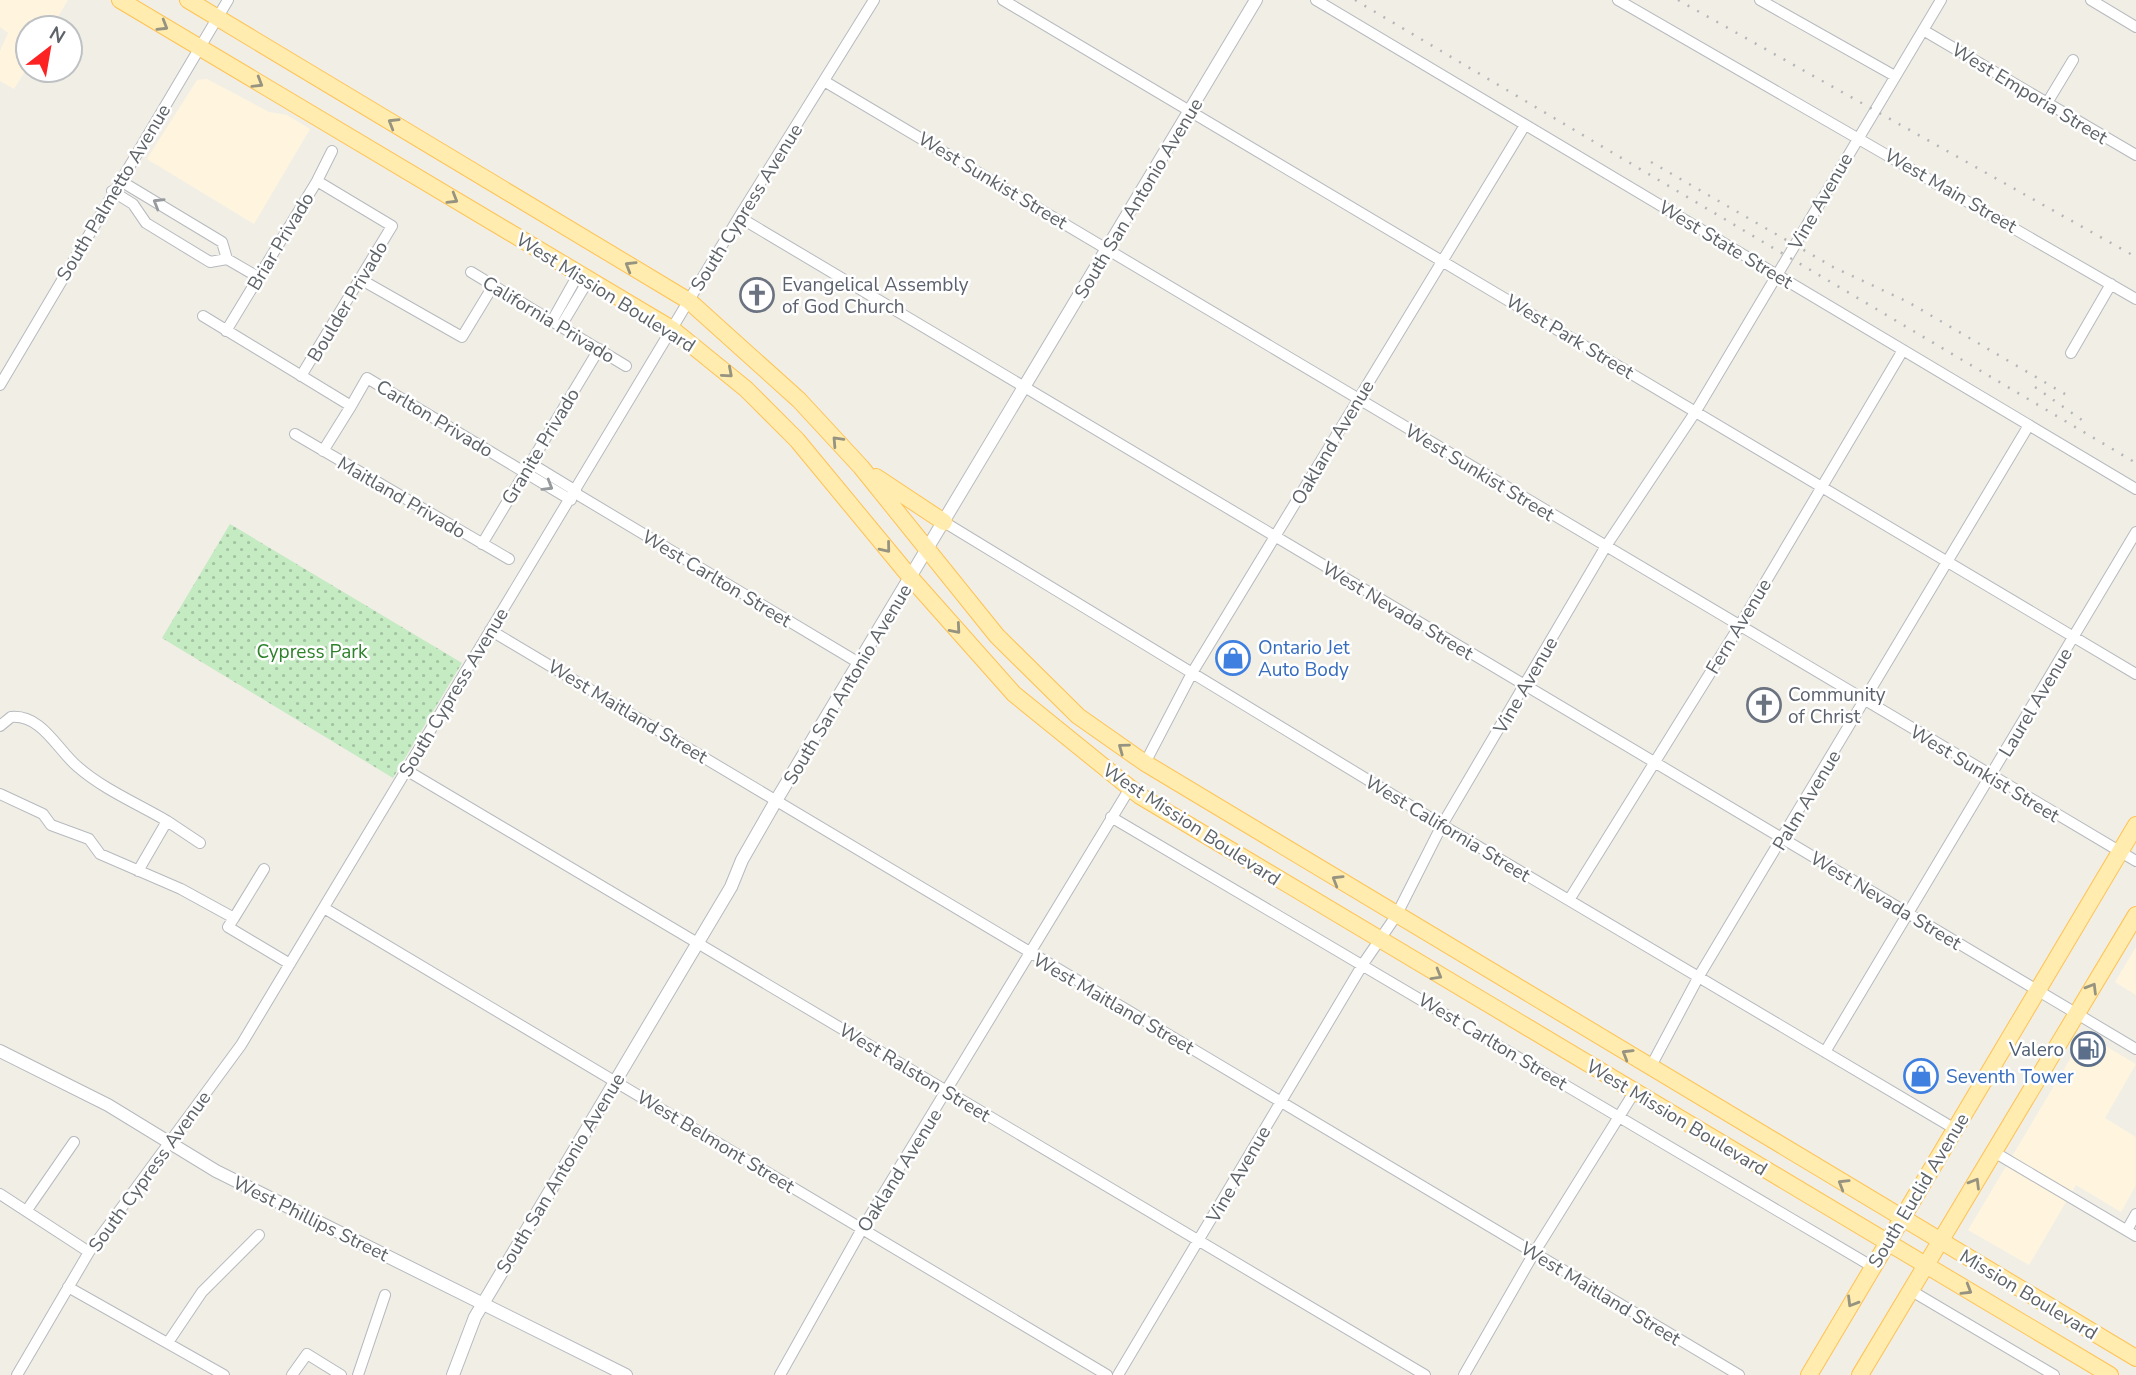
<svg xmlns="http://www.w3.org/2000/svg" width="2136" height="1375" viewBox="0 0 2136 1375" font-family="'Nunito Sans',sans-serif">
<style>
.commercial{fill:#fff5de}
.park{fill:url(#park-dots)}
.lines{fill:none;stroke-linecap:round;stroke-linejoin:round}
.minor-casing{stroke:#b6babe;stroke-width:12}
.tertiary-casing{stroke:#b6babe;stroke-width:14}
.primary-casing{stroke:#ffc252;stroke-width:18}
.minor{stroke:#fff;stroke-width:10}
.tertiary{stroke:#fff;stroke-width:12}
.primary{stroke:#ffecae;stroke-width:16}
.rail{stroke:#b5b6b7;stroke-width:2.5;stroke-dasharray:2 9;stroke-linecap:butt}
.oneway{stroke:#969380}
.oneway2{stroke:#969a9d}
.labels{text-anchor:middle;stroke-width:5;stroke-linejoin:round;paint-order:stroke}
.street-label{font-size:19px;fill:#5d6368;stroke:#fff}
.worship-label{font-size:19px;fill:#5b616d;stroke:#fff;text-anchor:start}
.shop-label{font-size:19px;fill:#366cbe;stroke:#fff;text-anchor:start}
.park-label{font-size:19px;fill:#2d822a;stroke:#fff}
.service-label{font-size:19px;fill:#4e5e75;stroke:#fff;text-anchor:end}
</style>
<defs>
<pattern id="park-dots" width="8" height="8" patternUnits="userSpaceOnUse" patternTransform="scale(1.75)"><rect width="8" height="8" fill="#c4ebc1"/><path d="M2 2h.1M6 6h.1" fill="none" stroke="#a2c2a1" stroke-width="1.8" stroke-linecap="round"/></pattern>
</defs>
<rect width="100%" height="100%" fill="#f1eee6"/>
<!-- commercial -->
<path class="commercial" d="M0 0H68L51 28H28V66L14 89 0 81V51L8 33 0 27Z
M207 79 269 112 287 115 310 129 254 224 147 159 197 80Z
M2136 947V995L2115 982Z
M2085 1034 2136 1064 2105 1118 2136 1137V1185L2121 1212 2076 1185 2029 1265 1968 1230Z"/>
<!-- park -->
<path class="park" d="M230 524 462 663 393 778 162 638Z"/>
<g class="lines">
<!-- minor casing -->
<g class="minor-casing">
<path id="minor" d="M1003 0 2136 674
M1316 0 2136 489
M1618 0 2136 299
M1760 0 1893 75
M2091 0 2136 27
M1923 30 2136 155
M824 81 2136 861
M2047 103 2073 60
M119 180 222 242 227 259
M112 191 133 204 146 223 210 262 227 259 258 277
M739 217 2136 1049
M471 272 626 366
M360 279 462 337 493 286
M203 316 351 406 367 378 571 500
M552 321 579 273
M561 326 589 279
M226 331 317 181 332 151
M2071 353 2111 284
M301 376 392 226 317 181
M0 385 228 0
M295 434 509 559
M323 451 351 406
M530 463 576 491
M575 493 859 663
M944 522 1442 825 1955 1129
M482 544 599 349
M490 630 1739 1375
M0 726 11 717C42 714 58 751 78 767 103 789 138 804 167 821
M1145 763 1192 673 1525 125
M406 770 1425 1375
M0 794 43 814 51 825 89 839 100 854 181 889 234 918 264 869
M1111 817 1873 1267
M138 871 167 821 200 843
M1569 900 1740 625 1903 350
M324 908 1107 1375
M234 918 228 927 290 964
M1825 1052 2136 532
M1650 1068 1699 976 2029 425
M1994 1152 2136 1236
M0 1194 89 1252
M27 1210 74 1142
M2127 1230 2136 1214
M68 1287 224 1375
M1910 1290 2054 1375
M169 1341 202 1292 259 1235
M17 1375 89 1252 241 1045 739 217 874 0
M292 1375 307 1354 341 1375
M358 1375 385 1295
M780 1375 862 1229 1130 788
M1118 1375 1363 964 1396 916 1442 825 1606 546 1696 411 1941 0
M1464 1375 1534 1253 1635 1091"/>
</g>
<!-- tertiary casing -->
<g class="tertiary-casing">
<path id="tertiary" d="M0 1051 108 1105 216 1171 626 1375
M453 1375 475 1317 731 887 742 860 777 799 1256 0"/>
</g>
<!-- primary casing -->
<g class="primary-casing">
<path id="primary" d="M120 0 672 329 746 389 797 440 911 578 1014 694 1140 796 2110 1375
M188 0 689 301 799 400 861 467 997 636 1078 716 1145 763 2136 1358
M876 477 944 522
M1809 1375 2136 825
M1860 1375 2136 915"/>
</g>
<!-- minor -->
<use href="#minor" class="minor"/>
<!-- tertiary -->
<use href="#tertiary" class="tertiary"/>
<!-- primary -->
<use href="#primary" class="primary"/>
<!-- rail -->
<path class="rail" d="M1355 0 2136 463
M1678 0 2136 257
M1651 162 1833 267 1908 302 2070 397
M2035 387 2089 425"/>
</g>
<!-- one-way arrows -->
<defs><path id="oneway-chevron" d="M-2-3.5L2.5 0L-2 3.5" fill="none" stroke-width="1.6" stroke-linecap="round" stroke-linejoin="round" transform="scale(1.75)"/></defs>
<g class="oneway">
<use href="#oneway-chevron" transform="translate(163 26) rotate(31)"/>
<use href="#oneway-chevron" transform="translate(258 83) rotate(31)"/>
<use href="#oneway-chevron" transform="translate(393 123) rotate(-149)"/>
<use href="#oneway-chevron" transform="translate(453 199) rotate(31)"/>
<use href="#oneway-chevron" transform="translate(630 266) rotate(-149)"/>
<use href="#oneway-chevron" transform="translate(728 373) rotate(41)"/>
<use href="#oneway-chevron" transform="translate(837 441) rotate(-133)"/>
<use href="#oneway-chevron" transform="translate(886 548) rotate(51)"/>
<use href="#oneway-chevron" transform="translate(956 629) rotate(49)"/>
<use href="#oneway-chevron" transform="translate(1123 748) rotate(-144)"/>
<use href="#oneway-chevron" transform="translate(1337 880) rotate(-149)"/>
<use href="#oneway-chevron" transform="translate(1437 975) rotate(30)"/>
<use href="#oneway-chevron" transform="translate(2092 988) rotate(-59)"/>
<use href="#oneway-chevron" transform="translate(1627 1054) rotate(-149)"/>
<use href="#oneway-chevron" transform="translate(1975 1183) rotate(-59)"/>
<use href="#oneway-chevron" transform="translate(1843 1184) rotate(-149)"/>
<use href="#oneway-chevron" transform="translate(1967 1290) rotate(31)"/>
<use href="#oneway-chevron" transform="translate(1852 1302) rotate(121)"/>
</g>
<g class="oneway2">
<use href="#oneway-chevron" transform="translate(158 203) rotate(-149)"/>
<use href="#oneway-chevron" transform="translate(548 486) rotate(31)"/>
</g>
<!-- icons -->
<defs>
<g id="church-ring" transform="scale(1.75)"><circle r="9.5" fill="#fff" stroke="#6b7280" stroke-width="1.5"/><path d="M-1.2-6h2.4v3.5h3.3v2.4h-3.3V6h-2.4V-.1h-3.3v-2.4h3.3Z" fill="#6b7280"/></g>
<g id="shop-ring" transform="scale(1.75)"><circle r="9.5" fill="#fff" stroke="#3f7fe0" stroke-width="1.5"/><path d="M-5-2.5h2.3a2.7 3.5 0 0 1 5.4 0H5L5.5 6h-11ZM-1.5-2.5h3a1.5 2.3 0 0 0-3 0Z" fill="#3f7fe0"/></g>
<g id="fuel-ring" transform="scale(1.75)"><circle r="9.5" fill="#fff" stroke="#5c6f8a" stroke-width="1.5"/><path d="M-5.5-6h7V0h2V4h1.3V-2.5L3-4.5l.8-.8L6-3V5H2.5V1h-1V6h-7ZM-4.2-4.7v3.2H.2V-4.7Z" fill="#5c6f8a"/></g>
</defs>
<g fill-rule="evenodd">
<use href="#church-ring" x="757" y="295"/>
<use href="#shop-ring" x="1233" y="658"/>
<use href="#church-ring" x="1764" y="705"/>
<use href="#fuel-ring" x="2088" y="1049"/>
<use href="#shop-ring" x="1921" y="1076"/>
</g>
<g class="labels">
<!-- street labels -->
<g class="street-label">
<text transform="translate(2030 93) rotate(31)" y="7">West Emporia Street</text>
<text transform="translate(993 180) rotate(31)" y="7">West Sunkist Street</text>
<text transform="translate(1951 190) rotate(30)" y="7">West Main Street</text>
<text transform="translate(113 192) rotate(-59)" y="7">South Palmetto Avenue</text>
<text transform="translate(1138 198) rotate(-59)" y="7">South San Antonio Avenue</text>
<text transform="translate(1820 201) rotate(-60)" y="7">Vine Avenue</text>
<text transform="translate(746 207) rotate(-58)" y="7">South Cypress Avenue</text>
<text transform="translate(280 241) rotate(-59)" y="7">Briar Privado</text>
<text transform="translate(1726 244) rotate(31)" y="7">West State Street</text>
<text transform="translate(606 292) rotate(32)" y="7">West Mission Boulevard</text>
<text transform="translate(347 301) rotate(-59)" y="7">Boulder Privado</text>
<text transform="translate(549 319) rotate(31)" y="7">California Privado</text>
<text transform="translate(1570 336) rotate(31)" y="7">West Park Street</text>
<text transform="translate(435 418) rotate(31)" y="7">Carlton Privado</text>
<text transform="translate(1332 442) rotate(-59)" y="7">Oakland Avenue</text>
<text transform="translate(540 446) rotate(-59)" y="7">Granite Privado</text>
<text transform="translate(1480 472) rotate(31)" y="7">West Sunkist Street</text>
<text transform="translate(402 497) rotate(30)" y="7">Maitland Privado</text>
<text transform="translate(717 578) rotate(31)" y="7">West Carlton Street</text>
<text transform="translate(1398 610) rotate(31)" y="7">West Nevada Street</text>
<text transform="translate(1738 626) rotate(-59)" y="7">Fern Avenue</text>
<text transform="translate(847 684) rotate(-59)" y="7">South San Antonio Avenue</text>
<text transform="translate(1525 685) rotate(-60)" y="7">Vine Avenue</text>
<text transform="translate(453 692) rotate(-59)" y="7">South Cypress Avenue</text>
<text transform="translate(2035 702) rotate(-59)" y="7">Laurel Avenue</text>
<text transform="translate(628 711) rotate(31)" y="7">West Maitland Street</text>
<text transform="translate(1985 773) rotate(31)" y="7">West Sunkist Street</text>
<text transform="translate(1806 800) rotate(-59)" y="7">Palm Avenue</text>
<text transform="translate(1192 824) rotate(33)" y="7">West Mission Boulevard</text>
<text transform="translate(1448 828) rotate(31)" y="7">West California Street</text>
<text transform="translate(1886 900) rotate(31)" y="7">West Nevada Street</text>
<text transform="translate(1114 1003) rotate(30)" y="7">West Maitland Street</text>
<text transform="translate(1493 1041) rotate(31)" y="7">West Carlton Street</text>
<text transform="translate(915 1072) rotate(31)" y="7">West Ralston Street</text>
<text transform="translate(1677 1117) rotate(31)" y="7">West Mission Boulevard</text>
<text transform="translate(716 1141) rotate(31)" y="7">West Belmont Street</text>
<text transform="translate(899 1170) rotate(-58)" y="7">Oakland Avenue</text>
<text transform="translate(149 1171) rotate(-54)" y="7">South Cypress Avenue</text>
<text transform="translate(560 1173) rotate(-59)" y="7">South San Antonio Avenue</text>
<text transform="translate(1238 1174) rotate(-60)" y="7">Vine Avenue</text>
<text transform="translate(1918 1190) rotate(-59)" y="7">South Euclid Avenue</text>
<text transform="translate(311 1218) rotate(26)" y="7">West Phillips Street</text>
<text transform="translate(1601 1293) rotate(31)" y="7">West Maitland Street</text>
<text transform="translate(2029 1294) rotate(31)" y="7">Mission Boulevard</text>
</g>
<!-- worship labels -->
<g class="worship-label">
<text x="782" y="291">Evangelical Assembly<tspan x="782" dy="22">of God Church</tspan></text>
<text x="1788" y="701">Community<tspan x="1788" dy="22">of Christ</tspan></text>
</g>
<!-- shop labels -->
<g class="shop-label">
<text x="1258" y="654">Ontario Jet<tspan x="1258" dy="22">Auto Body</tspan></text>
<text x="1946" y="1083">Seventh Tower</text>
</g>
<!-- park labels -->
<g class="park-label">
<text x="312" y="658">Cypress Park</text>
</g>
<!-- service labels -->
<g class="service-label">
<text x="2064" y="1056">Valero</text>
</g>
</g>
<!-- north arrow -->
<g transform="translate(49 49) rotate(31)"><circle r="33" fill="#ffffff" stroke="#bec1c3" stroke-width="2"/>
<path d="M0-5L12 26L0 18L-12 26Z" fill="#fc2322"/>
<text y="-10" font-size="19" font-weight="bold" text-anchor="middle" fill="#5d6368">N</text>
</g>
</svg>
